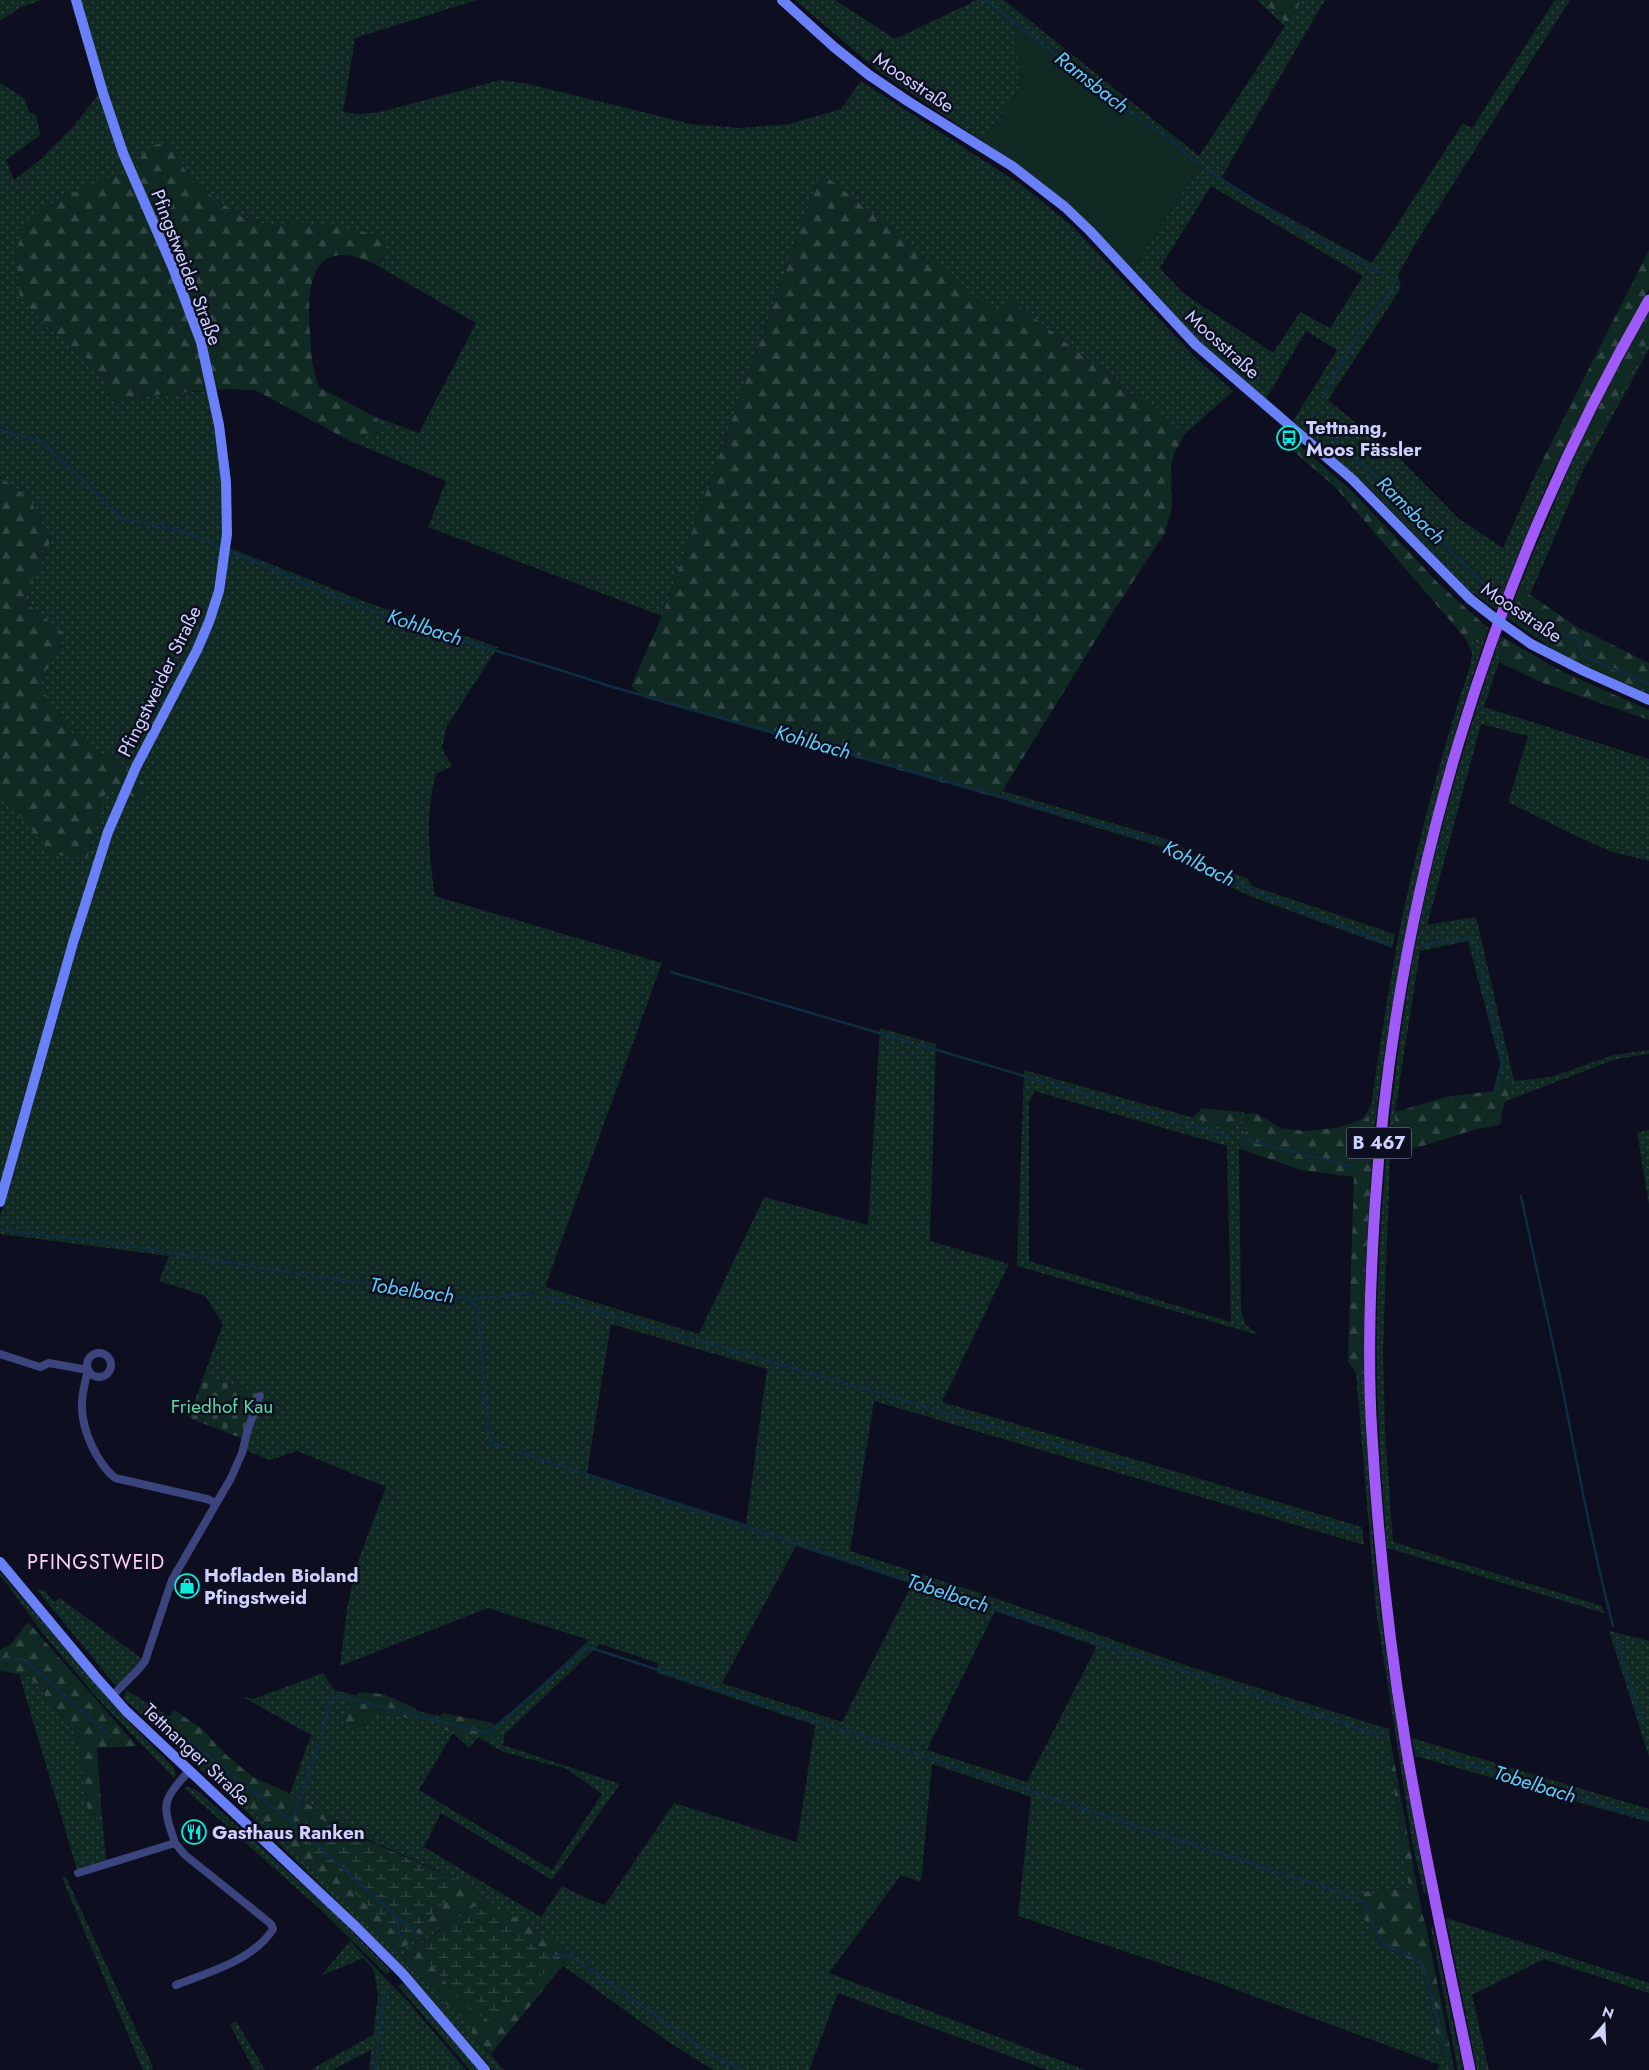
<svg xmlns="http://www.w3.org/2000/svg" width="1649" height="2070" viewBox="0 0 1649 2070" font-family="Jost,sans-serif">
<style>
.grass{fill:url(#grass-dots);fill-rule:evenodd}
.forest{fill:url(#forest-firs)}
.wetland{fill:url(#wetland-marsh)}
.cemetery{fill:url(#cemetery-stones)}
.green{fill:#112923}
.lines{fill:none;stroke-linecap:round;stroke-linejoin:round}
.stream{stroke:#0e2c42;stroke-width:2.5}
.street{stroke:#3b447c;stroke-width:8}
.secondary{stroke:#6a80f8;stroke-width:10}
.primary{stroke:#a05af7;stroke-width:11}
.secondary-bridge{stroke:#6a80f8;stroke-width:10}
.labels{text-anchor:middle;stroke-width:5;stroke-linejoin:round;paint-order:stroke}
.shield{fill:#0d0e1f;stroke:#9496ba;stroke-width:1}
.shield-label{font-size:18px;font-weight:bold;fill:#ced1fd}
.street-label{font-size:19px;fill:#ced1fd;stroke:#0d0e1f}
.poi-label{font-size:19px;font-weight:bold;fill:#ced1fd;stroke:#0d0e1f;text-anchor:start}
.park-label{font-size:19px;fill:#5ed8a4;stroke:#0d0e1f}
.water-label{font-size:20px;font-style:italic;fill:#61cdf7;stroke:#0d0e1f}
.neighbourhood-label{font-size:20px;letter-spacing:1px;fill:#fdd0f4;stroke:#0d0e1f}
</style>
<defs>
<pattern id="grass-dots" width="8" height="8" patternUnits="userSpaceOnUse" patternTransform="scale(1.25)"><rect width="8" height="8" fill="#112923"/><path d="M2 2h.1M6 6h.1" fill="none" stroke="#324744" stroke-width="1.8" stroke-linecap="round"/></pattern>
<pattern id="forest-firs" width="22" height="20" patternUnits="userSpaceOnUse" patternTransform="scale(1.25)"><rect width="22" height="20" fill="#112923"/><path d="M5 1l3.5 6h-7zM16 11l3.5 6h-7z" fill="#324744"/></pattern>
<pattern id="wetland-marsh" width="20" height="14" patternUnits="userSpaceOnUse" patternTransform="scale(1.25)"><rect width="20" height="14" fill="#112923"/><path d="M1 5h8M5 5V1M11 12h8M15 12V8" fill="none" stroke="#324744"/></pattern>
<pattern id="cemetery-stones" width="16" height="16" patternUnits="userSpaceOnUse" patternTransform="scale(1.25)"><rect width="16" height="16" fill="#112923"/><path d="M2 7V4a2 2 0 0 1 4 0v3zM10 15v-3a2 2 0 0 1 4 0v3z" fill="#324744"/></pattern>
</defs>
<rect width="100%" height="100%" fill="#0d0e1f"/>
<!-- grass -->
<path class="grass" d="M0 0H42L21 7 0 21Z
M81 0H477L355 38 343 112 361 114 380 112 500 80 529 84 691 124 741 128 789 124 841 109 861 81 1023 186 1073 227 1194 356 1233 391 1185 434 1012 301 999 316 828 178 816 185 662 616 428 527 446 481 348 440 362 437 379 422 373 416 419 433 476 323 376 265 387 252 292 221 276 227 242 217 192 182 175 152 43 208 20 299C31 308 39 320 50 329 67 344 94 358 104 379 107 387 105 394 111 401L164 394 208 391 222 477 223 536 213 595 199 636 130 772 72 733 37 685 66 635 23 600 51 540 29 498 0 477V83L24 98 29 112 36 115 40 135 6 160 14 180 41 159 73 127 106 85Z
M795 0H835L895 39 977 0H1004L1199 156 1285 26 1257 0H1262L1287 23 1302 0H1325L1220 180 1372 263 1463 123 1472 128 1555 0H1570L1417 241 1398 275 1401 288 1328 400 1398 457 1459 519 1503 548 1536 473 1549 480 1496 610 1469 590 1366 485 1293 421 1337 350 1306 331 1266 399 1202 345 1132 270 1199 167 1164 137 1117 105 1014 24 1022 87 982 141 877 70ZM1211 186 1363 276 1330 328 1300 312 1273 353 1183 293 1160 268Z
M1649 339V349L1583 470 1530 595 1519 587 1575 454 1584 458Z
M230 548 366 602 498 647 447 726 442 748 452 766 436 774C425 813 429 856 435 896L662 963 545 1287 699 1334 764 1197 868 1225 880 1028 936 1044 930 1241 1009 1264 942 1402 1362 1527 1364 1545 874 1401 850 1551 995 1598 1182 1664 1389 1729 1391 1744H1387L1409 1888 1384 1889 1378 1894 1357 1905C1365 1919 1372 1938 1386 1948 1398 1956 1414 1957 1423 1970L1442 2058H1452L1454 2070H1437L1440 2065 1202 1977 1018 1916 1031 1797 932 1764 921 1882 901 1875 829 1973 1085 2070H1047L838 1993 809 2070H713L670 2043 562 1965 572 1953 479 1895 465 1883 386 1847 290 1794 311 1735 243 1697 253 1699 323 1673 334 1690 494 1730 589 1640 488 1608 340 1666 347 1608 357 1564 386 1487 297 1451 270 1460 243 1449 262 1395 204 1375 223 1324 205 1296 159 1281 169 1256 0 1234V1217L99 872 118 819 137 776 219 603ZM611 1324 767 1369 746 1524 587 1473ZM796 1546 912 1584 842 1722 722 1683ZM995 1611 1097 1646 1027 1782 927 1750ZM600 1644 658 1663 657 1673 815 1725 797 1842 674 1803 605 1905 588 1899 562 1886 541 1917 424 1847 441 1813 552 1880 620 1784 503 1745 505 1734ZM453 1733 469 1748 478 1737 503 1752 567 1769 602 1794 552 1870 419 1790Z
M1486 626 1489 628C1431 795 1395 956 1374 1132L1369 1133V1119L1363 1118 1371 1106C1380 1045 1389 984 1401 923 1419 835 1443 748 1471 663L1472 652 1465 638 1479 643Z
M1500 636 1504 638 1499 662 1484 707 1649 759V861L1612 852 1576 836 1508 802 1528 736 1481 724 1427 925 1476 917 1514 1081 1551 1077 1614 1055 1649 1050V1054L1616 1059 1504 1102 1506 1081 1496 1080 1500 1063 1468 941 1420 951 1395 1112V1126L1389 1128C1399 1038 1412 949 1433 862 1452 785 1475 711 1500 636Z
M106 790 120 792 0 1188V796L1 795 87 859Z
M1003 791 1180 843 1192 860 1247 878 1252 886 1395 934 1392 948 1252 897 1190 869 1165 848 998 798Z
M1024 1070 1233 1129 1242 1112 1247 1114 1242 1125 1248 1128 1241 1142 1246 1151 1239 1149 1241 1310 1246 1325 1259 1335 1017 1266ZM1034 1091 1227 1146 1231 1322 1029 1261V1103Z
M1649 1130V1205L1637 1132Z
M1393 1137 1390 1156 1383 1350 1385 1431 1393 1542 1602 1606 1604 1613 1387 1548C1382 1484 1377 1420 1377 1355 1376 1283 1382 1211 1387 1139Z
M1359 1370 1364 1371C1366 1434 1369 1497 1375 1560 1386 1672 1406 1783 1427 1893L1424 1894 1412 1841 1376 1610 1356 1372Z
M0 1572 123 1716 174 1768 176 1775 174 1778 99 1700 45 1636 0 1575Z
M36 1589 45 1591 54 1602 60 1598 145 1661 122 1688 115 1685Z
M1609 1631 1649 1641V1757Z
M19 1674 31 1678 70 1726 79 1743 88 1811 102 1820 107 1865 78 1873Z
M126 1690 170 1717 164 1730 253 1811 399 1951 435 1925 440 1930 417 1947 404 1959 445 2003 472 2026V2034L504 2070H493L392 1956 247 1812 124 1699Z
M1412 1738 1649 1809V1822L1415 1756Z
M188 1787 197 1790 332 1911 391 1971 386 1974 321 1910 184 1788Z
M66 1877 153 2067 152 2070H143L62 1878Z
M1446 1918 1649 1983V1993L1544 1959 1472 1995 1489 2070H1477Z
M1433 1927 1463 2070H1458L1431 1928Z
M350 1941 409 2003 466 2070H369L371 2050 332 2070H310L373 2035 378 1994 374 1971 363 1958 321 1976Z
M403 1983 479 2070H470L398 1986Z
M236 2021 265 2070H254L230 2025Z"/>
<!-- forest -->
<path class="forest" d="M1262 0H1302L1287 23Z
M163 143 175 152 192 182 242 217 276 227 292 221 383 235 387 252 376 265C312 233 306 284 310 334 311 352 312 370 319 387L373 416 379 421 380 427C374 437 359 438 348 440L255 390 227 389 164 394 111 401C105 394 107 387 104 379 94 359 66 344 50 329 39 320 31 308 20 299L16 252 24 226 43 208 96 182 138 168C140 153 148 145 163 143Z
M828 178 999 315 1012 301 1185 434 1174 454 1171 467 1172 507 1165 533 1115 609 998 798 645 698 631 686 662 616 816 185Z
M1649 250V289L1605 369 1549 480 1536 473Z
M1649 311V339L1584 458 1579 459 1575 454 1614 376Z
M1290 437 1354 493 1439 584 1486 626 1479 643 1465 638 1336 488 1290 448 1286 443 1287 438Z
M0 477 29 498 51 540 23 600 66 635 38 685 72 733 137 776 148 788 137 804 128 793 106 791 87 859 52 854 2 795 0 796Z
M1519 587 1577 627 1649 663V694L1562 655 1507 618Z
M1504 638 1561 671 1649 710V720L1543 683 1499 662Z
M1496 1080H1507C1512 1087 1511 1091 1507 1098L1505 1099 1500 1125 1477 1129 1390 1156 1395 1126V1112L1446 1097 1493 1091Z
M1202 1108 1242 1112 1233 1130 1193 1118Z
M1252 1113 1257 1114 1281 1128 1304 1131 1336 1128 1351 1124 1363 1118H1369V1144L1373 1143 1365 1275 1364 1371 1356 1372 1348 1362 1354 1177 1301 1170 1246 1151 1241 1142 1248 1128 1242 1126 1247 1114Z
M28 1622 137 1746 97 1748 102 1820 88 1811 79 1743 70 1726 31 1678 19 1674 0 1671V1650L10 1645Z
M359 1692 383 1694 415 1708 421 1718 370 1715 363 1728 351 1729 344 1721 347 1709Z
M173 1709 202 1729 224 1753 253 1777 284 1791 386 1847 305 1813 409 1938 465 1883 479 1895 573 1953 491 2054 472 2034V2026L445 2003 404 1959 417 1947 452 1990 475 1906 440 1930 435 1925 399 1951 253 1811 164 1730Z
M443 1713 493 1723 499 1736 494 1740 441 1729 437 1719Z
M1387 1743 1391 1744 1421 1908 1427 1931 1452 2058H1442L1423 1970C1414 1957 1398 1956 1386 1948 1372 1938 1365 1919 1357 1905L1365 1891 1378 1894 1384 1889 1409 1888Z"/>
<!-- wetland -->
<path class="wetland" d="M305 1813 465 1883 409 1938 397 1934 299 1839Z
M475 1906 550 1953 555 1961 496 2024C467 2013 436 1970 417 1947Z"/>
<!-- cemetery -->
<path class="cemetery" d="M204 1375 262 1395 246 1440 189 1418Z"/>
<!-- green -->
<path class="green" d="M1013 23 1117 105 1164 137 1199 167 1132 270 1046 187 982 141 1022 87Z"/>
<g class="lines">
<!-- stream -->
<path class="stream" d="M986 0 1117 104 1168 138 1197 164
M1205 169 1247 195 1301 231 1381 273
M1323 397 1333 377 1367 321 1391 291 1394 282 1392 278
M1314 412 1312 418C1343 449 1377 476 1409 507 1437 534 1460 564 1490 590
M0 430 43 442 121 518 183 531 218 546
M232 552C288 575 344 602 401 621 470 645 540 662 609 686L1169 844C1181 850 1186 860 1197 866 1214 876 1233 878 1248 889L1388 944
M1522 612 1547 629 1576 638 1580 641 1581 652 1586 657 1649 684
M1422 945 1469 938 1474 940 1502 1059V1065L1496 1089
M671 972 910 1042
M917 1044 1044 1082
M1055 1085 1094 1096
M1105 1100 1157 1115
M1167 1118 1228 1136
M1247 1140 1355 1167
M1521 1196C1534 1258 1548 1320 1561 1381 1577 1463 1592 1545 1613 1626
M0 1230 110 1243 306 1275
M313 1276 471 1299 478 1309 488 1432 492 1443 505 1447
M545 1296 1139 1469
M471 1299 533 1293
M516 1451 1379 1735
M1240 1498 1358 1532
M1617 1641 1642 1720
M0 1660 11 1658 25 1660 111 1737
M173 1729 292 1822 396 1916 401 1940
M321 1735 330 1702 332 1698 337 1696 488 1733 588 1647 1339 1892 1363 1902 1379 1938 1387 1946 1418 1959 1424 1969 1447 2055
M1421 1750 1649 1819
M292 1821 318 1745
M396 1916 416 1933
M552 1956 570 1955 710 2054 743 2070
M375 2070 385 1988"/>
<!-- street -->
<path class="street" d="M87 1365a12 12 0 1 1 24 0a12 12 0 1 1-24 0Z
M0 1354 40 1367 49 1363 88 1370C85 1383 81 1395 82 1409 83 1432 97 1463 115 1478L207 1499 216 1503
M112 1696 137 1671 145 1661 172 1580 231 1478 242 1453 248 1429 260 1396
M175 1843 185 1855 271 1924 273 1929C254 1960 209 1972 176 1985
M78 1873 175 1843C162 1804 161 1802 189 1771"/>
<!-- secondary -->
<path class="secondary" d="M782 0 834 47 869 75 909 102 1012 166 1065 207 1090 231 1196 345 1353 480 1470 599
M1531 644 1584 671 1649 700
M0 1202 73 943 108 832 136 767 197 650 209 622 219 591 227 534 226 482 219 425 201 342 173 268 123 153 103 93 76 0
M0 1562 95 1676 126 1711 356 1927 402 1973 485 2070"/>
<!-- primary -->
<path class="primary" d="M1470 2070C1448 1962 1424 1854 1406 1746 1389 1643 1378 1539 1372 1435 1367 1359 1370 1282 1375 1206 1396 888 1490 576 1649 300"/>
<!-- secondary-bridge -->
<path class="secondary-bridge" d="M1470 599 1497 620 1531 644"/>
</g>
<!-- icons -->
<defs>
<g id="bus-ring" transform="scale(1.25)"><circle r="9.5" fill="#0d0e1f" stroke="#0bebd9" stroke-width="1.5"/><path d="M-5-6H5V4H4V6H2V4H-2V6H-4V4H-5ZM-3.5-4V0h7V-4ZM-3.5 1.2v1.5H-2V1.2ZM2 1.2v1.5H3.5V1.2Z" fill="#0bebd9"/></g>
<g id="shop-ring" transform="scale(1.25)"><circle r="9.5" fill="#0d0e1f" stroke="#0bebd9" stroke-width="1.5"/><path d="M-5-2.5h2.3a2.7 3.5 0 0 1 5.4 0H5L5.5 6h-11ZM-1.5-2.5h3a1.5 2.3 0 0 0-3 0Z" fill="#0bebd9"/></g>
<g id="restaurant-ring" transform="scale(1.25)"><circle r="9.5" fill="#0d0e1f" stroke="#0bebd9" stroke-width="1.5"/><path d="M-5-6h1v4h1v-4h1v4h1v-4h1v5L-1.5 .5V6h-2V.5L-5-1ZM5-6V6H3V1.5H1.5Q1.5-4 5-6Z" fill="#0bebd9"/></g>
</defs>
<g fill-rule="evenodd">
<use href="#bus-ring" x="1289" y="438"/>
<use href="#shop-ring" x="187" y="1586"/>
<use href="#restaurant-ring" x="194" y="1832"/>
</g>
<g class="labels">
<!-- shield labels -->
<rect class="shield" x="1346.5" y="1127.5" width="65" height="31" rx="4"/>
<g class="shield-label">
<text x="1379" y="1149">B 467</text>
</g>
<!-- street labels -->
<g class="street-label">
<text transform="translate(914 82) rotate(34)" y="7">Moosstraße</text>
<text transform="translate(187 267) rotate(69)" y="7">Pfingstweider Straße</text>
<text transform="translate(1223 344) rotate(42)" y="7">Moosstraße</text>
<text transform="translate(1522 612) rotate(34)" y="7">Moosstraße</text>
<text transform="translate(159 681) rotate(-64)" y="7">Pfingstweider Straße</text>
<text transform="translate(197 1754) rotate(43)" y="7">Tettnanger Straße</text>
</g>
<!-- poi labels -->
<g class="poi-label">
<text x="1306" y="434">Tettnang,<tspan x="1306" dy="22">Moos Fässler</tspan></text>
<text x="204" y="1582">Hofladen Bioland<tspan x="204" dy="22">Pfingstweid</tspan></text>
<text x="212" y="1839">Gasthaus Ranken</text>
</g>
<!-- park labels -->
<g class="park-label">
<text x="222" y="1413">Friedhof Kau</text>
</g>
<!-- water labels -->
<g class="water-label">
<text transform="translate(1092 82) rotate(38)" y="7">Ramsbach</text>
<text transform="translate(1411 510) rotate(45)" y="7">Ramsbach</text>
<text transform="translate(425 627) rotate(18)" y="7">Kohlbach</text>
<text transform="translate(813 742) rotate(16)" y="7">Kohlbach</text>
<text transform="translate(1199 863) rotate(27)" y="7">Kohlbach</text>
<text transform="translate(412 1290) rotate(8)" y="7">Tobelbach</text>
<text transform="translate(948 1593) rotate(18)" y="7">Tobelbach</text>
<text transform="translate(1535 1784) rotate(17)" y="7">Tobelbach</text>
</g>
<!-- neighbourhood labels -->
<g class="neighbourhood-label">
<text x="96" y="1569">PFINGSTWEID</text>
</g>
</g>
<!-- north arrow -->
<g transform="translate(1604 2025) rotate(19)" stroke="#0d0e1f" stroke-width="4" paint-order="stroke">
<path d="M0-4L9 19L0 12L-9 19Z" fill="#ced1fd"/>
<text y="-8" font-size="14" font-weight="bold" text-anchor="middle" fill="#ced1fd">N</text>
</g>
</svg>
